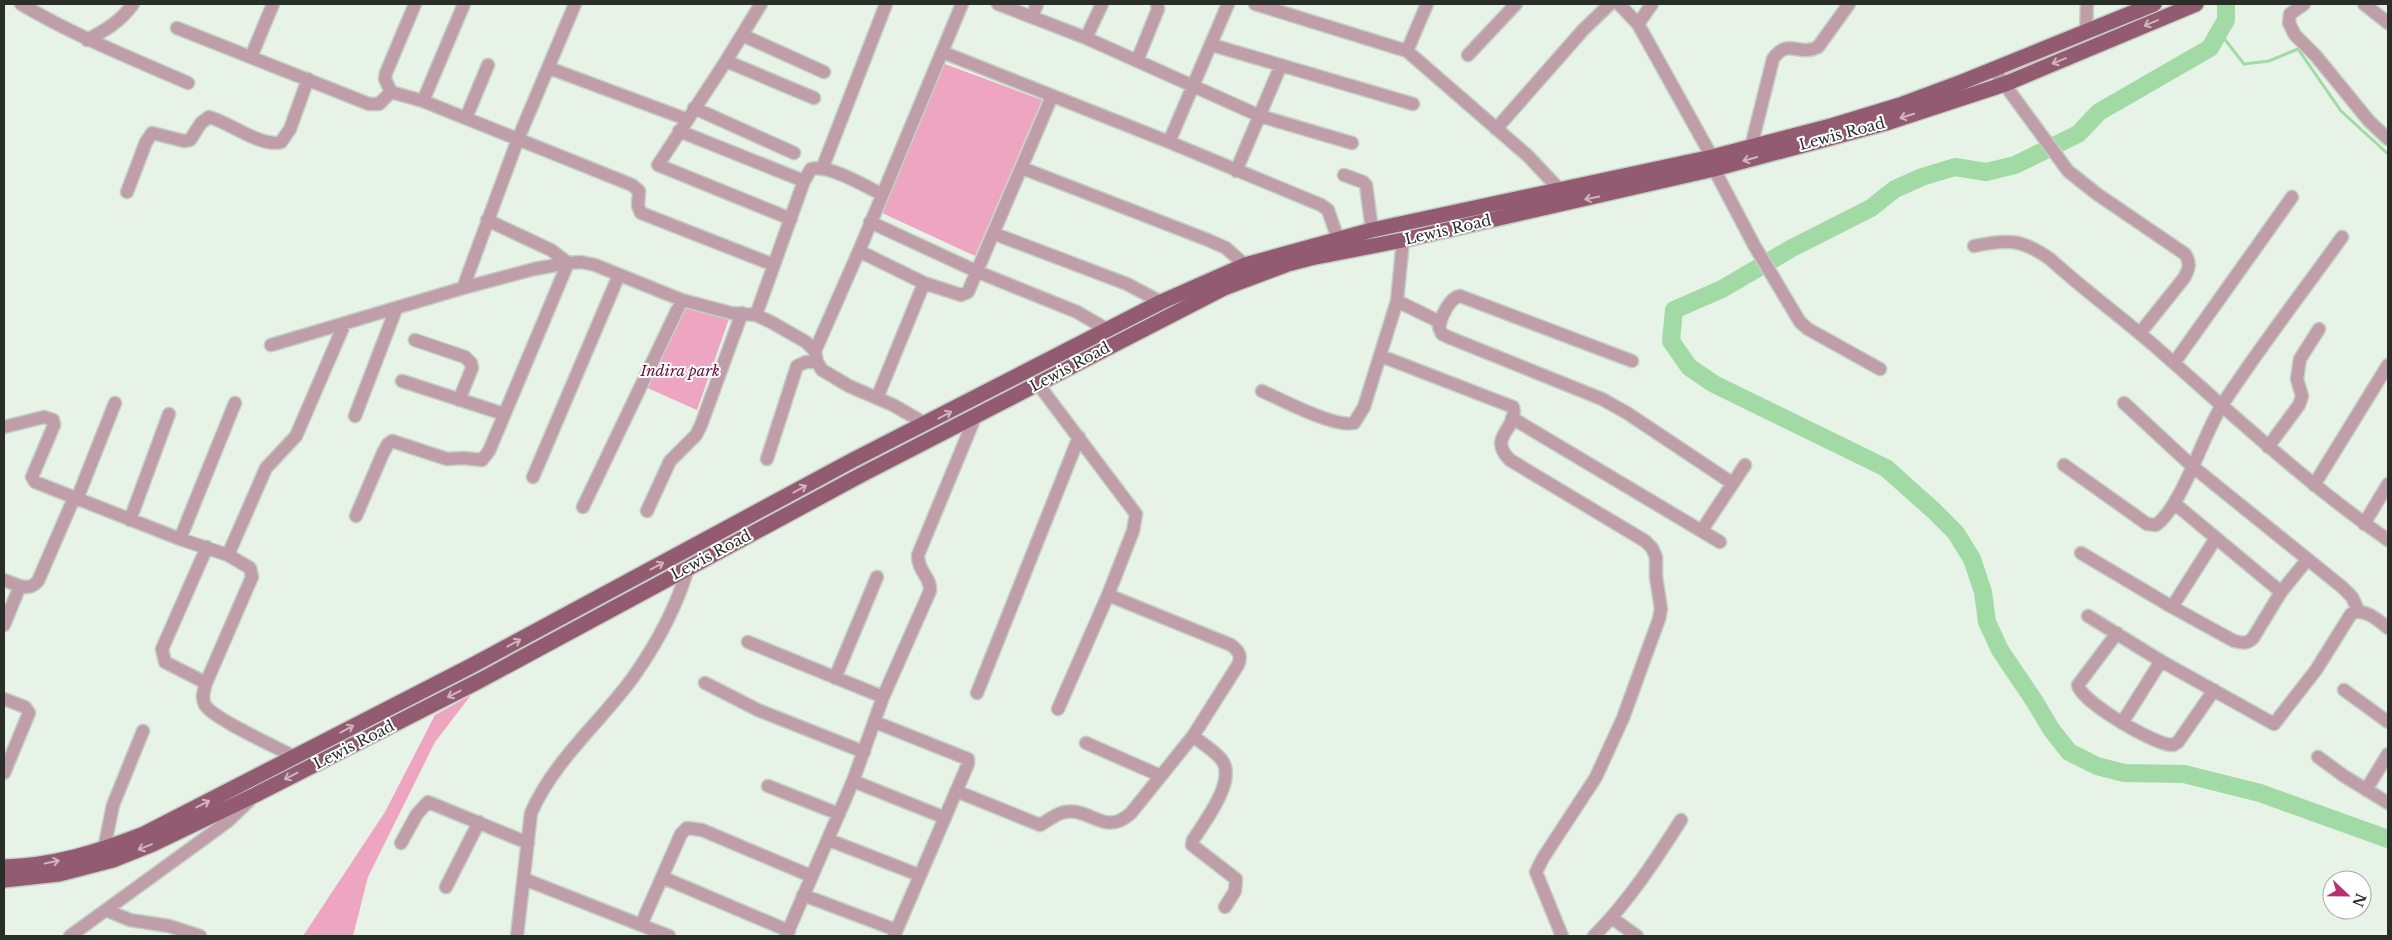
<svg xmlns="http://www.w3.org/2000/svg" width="2392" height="940" viewBox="0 0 2392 940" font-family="'Libre Baskerville',serif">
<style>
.green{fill:#eda5c1}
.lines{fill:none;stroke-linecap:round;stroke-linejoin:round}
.stream{stroke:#a1daa5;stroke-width:3}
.river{stroke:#a1daa5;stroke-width:18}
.minor-casing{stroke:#c4d0c4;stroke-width:15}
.major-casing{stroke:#c4d0c4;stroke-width:18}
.minor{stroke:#bf9eaa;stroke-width:12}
.major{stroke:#935b72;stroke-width:15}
.oneway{stroke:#ceb5c0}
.labels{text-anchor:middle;stroke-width:4;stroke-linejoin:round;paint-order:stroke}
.street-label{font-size:15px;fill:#292e29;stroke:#fff}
.park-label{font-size:15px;font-style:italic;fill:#66123e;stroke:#fff}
</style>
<rect width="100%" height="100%" fill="#e6f3e6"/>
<!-- green -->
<path class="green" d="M942 63 1042 100 975 256 880 212Z
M680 304 730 316 697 410 643 386Z
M471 695 435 742 368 877 353 936H303L385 812 435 715Z"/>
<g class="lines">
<!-- stream -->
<path class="stream" d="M2219 32 2244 64 2269 61 2298 49 2341 111 2388 154"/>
<!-- river -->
<path class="river" d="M2226 4V20L2210 48 2099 112 2078 134 2015 165 1986 172 1955 167 1922 177 1895 189 1871 208 1792 248 1722 289 1674 310 1671 341 1689 367 1714 384 1886 468 1933 510 1956 533 1972 559 1983 592 1987 622 2000 650 2035 702 2051 729 2069 752 2097 766 2124 773 2184 774 2260 793 2388 839"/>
<!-- minor casing -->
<g class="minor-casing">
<path id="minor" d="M21 4C75 36 131 58 188 83
M761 4 726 61 658 165 791 219
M998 4 1086 38 1260 116 1352 143
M1255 4 1407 51 1528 156 1560 190
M1619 4 1638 24 1712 157
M2304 4 2290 14 2289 23 2295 35 2316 56 2369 121 2388 139
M2364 4 2388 23
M1032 17 1037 4
M1638 24 1652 4
M177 28 369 104H379L391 92 423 101 632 185 639 191 638 206 641 213 774 265
M2086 31 2087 4
M742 35 824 72
M1086 38 1102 4
M87 40C106 30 121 21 133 4
M1212 45 1413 104
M1407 51 1427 4
M942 52 1169 142 1321 205 1328 210 1338 239
M1468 55 1516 4
M251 57 273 4
M726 61 814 98
M1137 61 1158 9 1157 4
M549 68 686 119
M1994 70 2068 171 2097 194 2185 254C2191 263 2189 269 2184 278L2140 333
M391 92 385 79 386 73 415 4
M423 101 464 4
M694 108 794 153
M466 118 488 65
M1496 129 1583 30 1610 4
M679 131 804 181
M1169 142 1228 4
M1751 147 1773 59C1788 37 1799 57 1818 47L1849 4
M1022 168 1208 240 1226 248 1245 265
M822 169 886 4
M1714 169 1754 245 1800 322 1808 329 1880 369
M1236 171 1281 65
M1344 175 1363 182 1366 185 1372 230
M127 192 146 142 152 133 184 141 190 140 201 123 209 117C229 122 262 148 281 142L290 129 308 79
M870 222 978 272 1077 312 1108 330
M995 234 1127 284 1161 302
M1974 246C2008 239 2022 239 2050 259 2085 291 2123 318 2158 349 2233 415 2306 483 2388 540
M859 251 924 283 961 295 968 292 1052 96
M463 288 518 139 575 4
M1397 301 1440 322
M756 315 804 181 811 169C828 164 865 186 881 194
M415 340 465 357 471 363 472 368 459 400
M271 345 463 288 534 269 568 263 581 262 595 265 682 300 731 313 756 315 771 322 806 342 815 351 817 362 822 370 849 386 893 405 926 424
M815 351 859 251 962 4
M1381 356 1513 407C1519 429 1486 436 1510 460L1645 541 1652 548 1656 557V577L1661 609 1659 619 1623 718 1596 777 1543 858 1536 872 1562 936
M1632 361 1460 296C1449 298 1441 317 1439 327L1442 334 1448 337 1602 399 1627 413 1732 483
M2174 363 2292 197
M402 381 504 414
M1038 384 1136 514 1133 531 1108 595 1058 709
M1262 391C1282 400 1335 428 1354 423L1364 407 1397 301 1403 240
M877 398 924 283
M2124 403 2192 466 2342 587 2352 597 2358 610
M355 416 396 309
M1512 418 1720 542
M4 427 44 417 53 420 54 425 32 477 35 482 180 539 228 555 250 568 252 577 206 683C204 690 201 698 205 705 212 718 278 748 295 757
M2268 447 2299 405 2302 396 2297 379 2300 359 2319 329
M767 459 797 366 806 362H817
M2064 465 2147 524 2156 525C2182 506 2203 435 2222 405 2259 348 2302 293 2342 237
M533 477 619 275
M2314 485 2388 365
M77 499 115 403
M2174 503 2281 592
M583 507 682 300
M647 511 670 461 696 435 701 425 742 313
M356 516 383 453 388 444 392 441 447 459 463 458 482 460 489 451 568 263 551 250 487 220
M130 520 169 414
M2364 524 2388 484
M1702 530 1745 465
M2216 538 2172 607 2234 641C2242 643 2247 644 2253 638L2281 592 2307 560
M180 539 235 403
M2081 553 2172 607
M228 555 266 468 296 436 344 325
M4 580C16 584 28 593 38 581L74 498
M2088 616 2161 661 2274 724 2316 670 2351 614C2364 607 2378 620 2388 628
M4 625 20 586
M2117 633 2078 685C2080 701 2156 746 2173 745L2178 742 2214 690
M748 642 883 697
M835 678 877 577
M206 683 165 662 162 649 207 547
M705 683 758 710 864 752
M2344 690 2388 722
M977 693 1079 437
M4 699 25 707 29 713 4 773
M875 722 968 759V764L894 936
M2122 723 2161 661
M1193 736C1202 743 1213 750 1221 759 1238 779 1205 821 1193 840L1192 845 1236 879 1235 891 1225 907
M1086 743 1161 776
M2318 757 2344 776 2388 803
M853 781 943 817
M768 786 839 814
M2366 790 2388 754
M956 791 1040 825C1047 821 1057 813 1065 812 1092 808 1105 837 1131 813L1193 736 1238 665C1242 656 1239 651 1231 645L1108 595
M829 840 919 875
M401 843 417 814 428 802 528 843
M104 849 113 805 143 731
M664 878 789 931
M524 879 669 936
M446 887 479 822
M803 895 896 930
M106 910 130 920 169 926 200 936
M1612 918 1637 936
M641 925 681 834 687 828 702 830 811 876
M70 936 227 822 250 800
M517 936 531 813C554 760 601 722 634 676 657 643 677 606 688 568
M786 936 853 781 883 697 930 591C931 576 918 573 918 555L976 415
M1594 936C1628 902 1655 861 1681 820"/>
</g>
<!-- major casing -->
<g class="major-casing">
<path id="major" d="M4 867C53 866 98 852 144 834L471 666 853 460 1161 302 1245 265 1372 230 1712 157 1831 126 1900 105 1962 82 2154 4
M4 880 59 874 113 860 153 844 255 795 479 681 861 475 1224 288 1288 264 1311 258 1403 240 1714 169 1886 123 2005 84 2196 4"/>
</g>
<!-- minor -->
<use href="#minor" class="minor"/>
<!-- major -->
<use href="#major" class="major"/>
</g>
<!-- one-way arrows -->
<defs><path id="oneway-shaft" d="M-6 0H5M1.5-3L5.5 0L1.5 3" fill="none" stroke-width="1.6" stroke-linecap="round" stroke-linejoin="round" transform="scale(1.25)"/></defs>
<g class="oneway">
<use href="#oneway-shaft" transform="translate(2151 23) rotate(157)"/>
<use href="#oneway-shaft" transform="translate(2059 61) rotate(158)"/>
<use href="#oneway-shaft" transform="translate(1907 116) rotate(163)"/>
<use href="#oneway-shaft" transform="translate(1750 159) rotate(164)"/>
<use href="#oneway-shaft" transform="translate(1592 198) rotate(168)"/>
<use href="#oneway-shaft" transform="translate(945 415) rotate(-28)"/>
<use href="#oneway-shaft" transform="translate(800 489) rotate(-29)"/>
<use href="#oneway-shaft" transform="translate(657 566) rotate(-28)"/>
<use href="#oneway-shaft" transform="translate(514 643) rotate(-28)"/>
<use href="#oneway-shaft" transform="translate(454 694) rotate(153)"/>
<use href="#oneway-shaft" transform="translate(347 729) rotate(-28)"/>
<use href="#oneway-shaft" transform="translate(291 776) rotate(153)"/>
<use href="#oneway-shaft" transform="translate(203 804) rotate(-27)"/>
<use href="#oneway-shaft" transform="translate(145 847) rotate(158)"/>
<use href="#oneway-shaft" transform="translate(52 862) rotate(-11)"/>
</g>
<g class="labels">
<!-- street labels -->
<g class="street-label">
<text transform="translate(1842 134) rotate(-15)" y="5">Lewis Road</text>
<text transform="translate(1448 230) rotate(-13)" y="5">Lewis Road</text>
<text transform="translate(1070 367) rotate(-28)" y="5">Lewis Road</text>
<text transform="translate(711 555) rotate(-28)" y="5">Lewis Road</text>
<text transform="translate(354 745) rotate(-27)" y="5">Lewis Road</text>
</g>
<!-- park labels -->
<g class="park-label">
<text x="680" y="376">Indira park</text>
</g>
</g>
<!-- border -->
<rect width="2392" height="940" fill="none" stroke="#292e29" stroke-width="10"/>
<!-- north arrow -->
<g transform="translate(2347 895) rotate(112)"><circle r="24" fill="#ffffff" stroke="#a9aba9"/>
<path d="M0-4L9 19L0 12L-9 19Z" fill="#b52f73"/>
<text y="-8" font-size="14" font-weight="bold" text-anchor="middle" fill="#292e29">N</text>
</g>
</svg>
